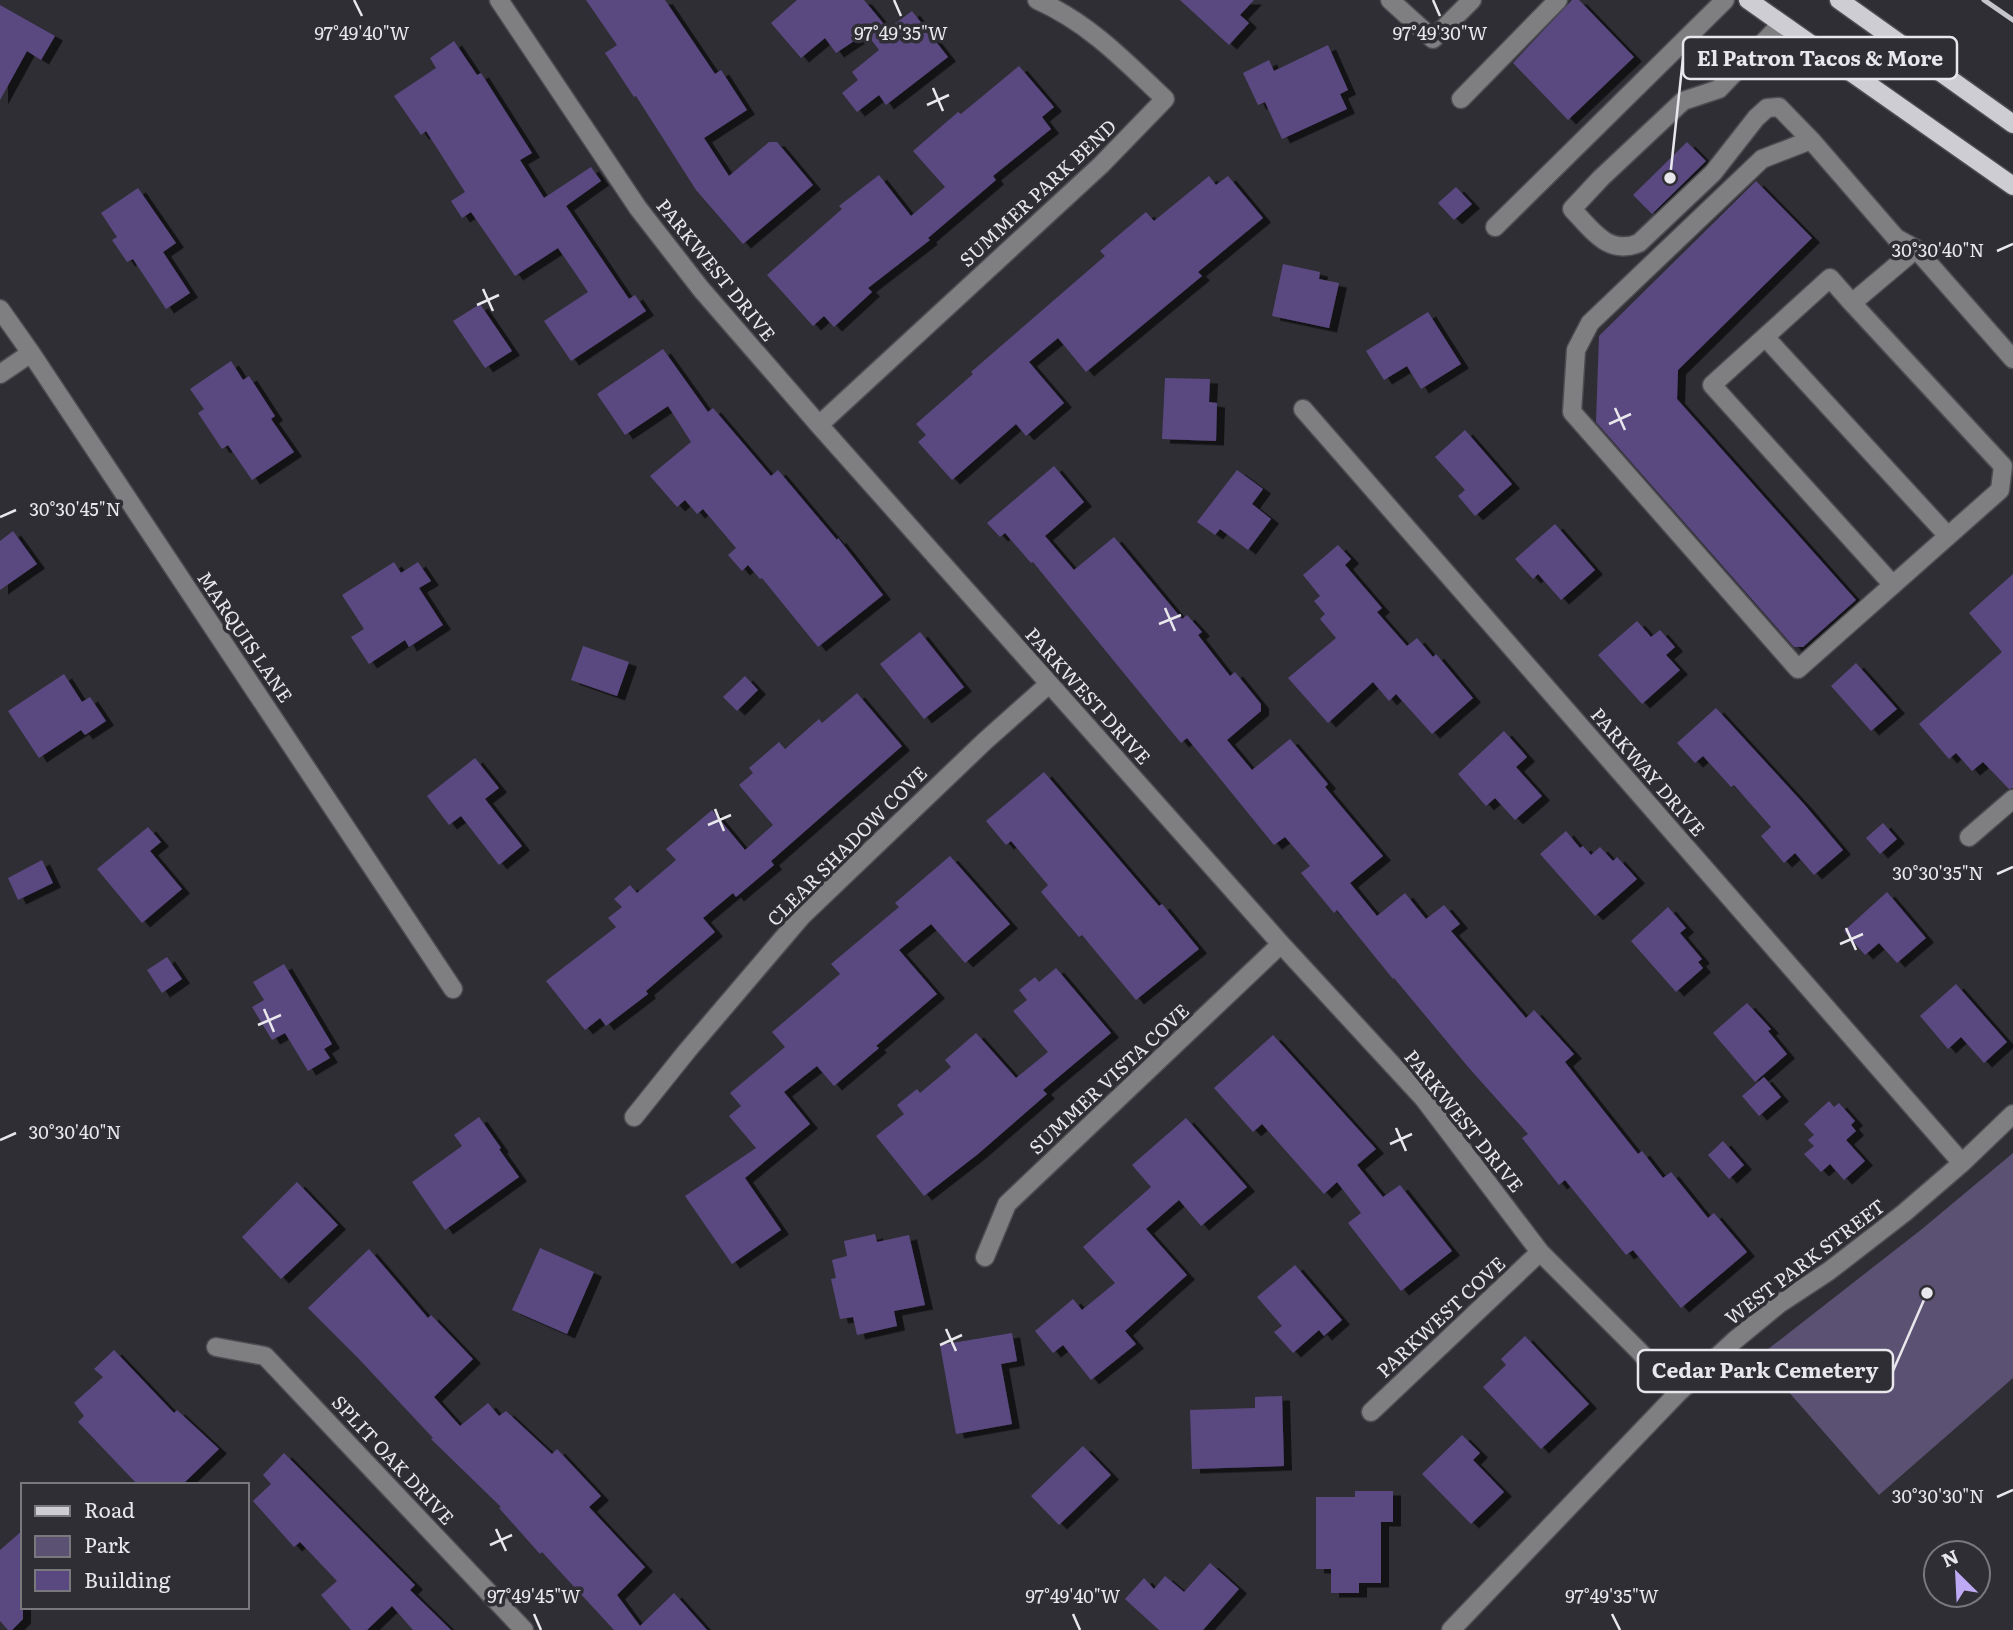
<svg xmlns="http://www.w3.org/2000/svg" width="2013" height="1630" viewBox="0 0 2013 1630" font-family="Literata,serif">
<style>
.green{fill:#5b5173}
.building{fill:#5a4980;filter:url(#shadow)}
.lines{fill:none;stroke-linecap:round;stroke-linejoin:round}
.minor-casing{stroke:#4d4c51;stroke-width:21}
.major-casing{stroke:#4d4c51;stroke-width:21}
.minor{stroke:#7f7e81;stroke-width:18}
.major{stroke:#cfcdd4;stroke-width:18}
.rail{stroke:#c6c5c9;stroke-width:5}
.ticks{fill:none;stroke:#e8e7eb;stroke-width:2.5}
.labels{text-anchor:middle;stroke-width:7;stroke-linejoin:round;paint-order:stroke}
.street-label{font-size:19px;fill:#e8e7eb;stroke:#2f2e34}
.ticks-label{font-size:18px;text-anchor:middle;fill:#e8e7eb;stroke:#2f2e34;stroke-width:7;stroke-linejoin:round;paint-order:stroke}
.leader{fill:none;stroke:#e8e7eb;stroke-width:2.5}
.callout-dot{fill:#e8e7eb;stroke:#2f2e34;stroke-width:2.5}
.callout{fill:#2f2e34;stroke:#e8e7eb;stroke-width:2.5}
.callout-label{font-size:21px;text-anchor:middle;font-weight:bold;fill:#e8e7eb}
</style>
<defs>
<filter id="shadow"><feDropShadow dx="8" dy="4.5" stdDeviation="0" flood-color="#0009"/></filter>
</defs>
<rect width="100%" height="100%" fill="#2f2e34"/>
<!-- green -->
<path class="green" d="M2013 1153V1378L1879 1495 1758 1357 1922 1229Z"/>
<!-- building -->
<path class="building" d="M586 0H665L715 74 721 70 747 110 704 138 729 176 769 142H777L813 185 743 244 696 190 636 96 634 97 605 53 617 45Z
M797 0H864L888 29 912 11 948 57 886 105 879 95 857 112 842 93 858 80 852 72 879 50 866 33 836 53 825 38 801 58 771 23Z
M1180 0H1254L1240 15 1249 23 1229 45Z
M1572 0H1579L1634 57 1568 120 1513 63Z
M0 5 55 36 41 60 27 51 0 100Z
M454 41 477 75 481 73 532 153 520 160 544 198 591 167 601 181 566 206 629 299 635 295 646 311 571 361 544 321 588 292 582 283 558 248 515 276 471 212 462 218 451 201 465 192 426 131 421 135 394 96 436 68 430 58Z
M1328 45 1348 90 1340 94 1347 109 1282 139 1265 102 1258 105 1243 73 1269 60 1274 71Z
M1019 66 1054 107 1042 117 1051 129 993 176 996 180 928 238 930 240 868 288 872 292 834 327 824 316 813 326 767 275 842 209 839 206 879 175 911 216 945 187 913 151 958 112 961 114Z
M1687 142 1706 161 1652 214 1633 195Z
M1209 176 1216 185 1228 176 1263 218 1198 272 1202 276 1086 372 1058 338 1029 362 1064 403 1026 436 1016 424 952 480 918 442 926 435 916 424 973 374 971 372 1105 256 1100 251 1146 212 1154 221Z
M1756 181 1812 238 1678 370 1677 399 1856 600 1803 647H1794L1596 422 1599 336Z
M1456 187 1472 204 1454 220 1438 203Z
M138 188 176 243 163 252 190 293 166 309 133 259 127 262 112 240 117 237 101 213Z
M1283 264 1320 272 1319 279 1339 283 1329 328 1272 316Z
M480 304 512 351 485 368 453 321Z
M1428 312 1461 364 1421 389 1407 366 1384 380 1366 351Z
M663 349 708 412 713 408 771 476 778 470 837 540 838 538 883 595 818 647 762 578 760 579 748 565 742 571 728 555 736 548 703 509 697 514 685 500 677 507 650 476 691 442 668 406 625 435 597 394Z
M231 361 243 380 249 376 275 416 271 419 294 452 252 480 228 445 222 449 198 413 204 409 190 389Z
M1165 378 1210 379 1209 402 1217 403 1216 441 1162 439Z
M1465 430 1512 484 1475 516 1458 496 1465 490 1435 457Z
M1054 466 1084 502 1045 536 1074 570 1114 537 1182 619 1187 615 1202 632 1198 635 1230 676 1235 672 1261 704V711L1227 740 1252 770 1290 739 1328 784 1325 787 1383 856 1350 883 1377 916 1405 893 1426 919 1444 905 1460 924 1451 931 1526 1018 1534 1010 1574 1054 1565 1062 1638 1154 1642 1151 1663 1178 1671 1172 1708 1218 1714 1213 1747 1252 1681 1308 1633 1250 1626 1255 1565 1180 1559 1185 1522 1138 1528 1134 1469 1068 1394 978 1393 979 1337 910 1334 913 1301 873 1310 866 1285 837 1274 845 1187 738 1181 743 1033 562 1031 563 1005 533 1000 537 987 523Z
M1237 470 1263 489 1252 504 1271 519 1248 550 1220 529 1215 535 1197 522Z
M1555 524 1595 570 1561 600 1538 574 1533 579 1515 559Z
M13 531 37 564 0 590V541Z
M1338 545 1351 559 1345 565 1382 608 1377 612 1407 646 1417 638 1433 657 1436 654 1473 698 1432 734 1396 694 1389 701 1373 682 1328 723 1288 678 1336 638 1320 619 1325 614 1314 601 1320 596 1303 575Z
M394 562 401 573 418 562 431 581 419 588 443 625 409 647 405 640 369 664 351 637 364 629 342 595Z
M2013 574V788L2009 789 1983 762 1972 771 1956 753 1949 759 1919 724 2002 652 1969 613Z
M1637 621 1651 637 1660 630 1675 647 1666 655 1680 670 1642 704 1598 655Z
M920 632 964 687 924 719 880 664Z
M583 646 629 662 617 696 571 680Z
M1856 663 1897 709 1871 731 1831 686Z
M64 674 82 702 90 697 106 721 85 735 81 730 39 758 8 711Z
M745 676 758 690 737 711 723 697Z
M857 693 902 746 771 861 774 865 736 897 733 893 703 918 715 932 646 991 648 994 606 1026 600 1018 585 1030 546 981 616 927 608 918 622 907 614 899 630 885 637 893 676 860 666 849 712 810 745 850 773 825 739 785 753 773 749 768 779 742 785 749 819 719 822 723Z
M1716 708 1804 804 1843 850 1814 875 1795 853 1784 863 1761 836 1771 827 1734 785 1731 787 1703 756 1695 763 1677 743Z
M1504 731 1527 757 1516 767 1542 796 1515 820 1495 798 1486 806 1458 774Z
M475 758 499 788 485 799 522 846 499 865 461 816 449 825 427 796Z
M1044 772 1159 906 1162 904 1199 949 1136 1000 1082 935 1079 937 1041 892 1048 885 1011 841 1006 845 986 821Z
M1883 823 1897 839 1880 854 1866 838Z
M148 827 161 842 150 851 182 889 142 923 97 869Z
M1566 831 1580 848 1583 846 1591 855 1600 847 1613 861 1617 857 1637 879 1595 916 1540 854Z
M950 856 1010 924 965 963 931 924 899 950 937 994 876 1046 879 1048 834 1086 817 1066 784 1092 810 1124 745 1178 781 1230 732 1264 685 1196 756 1148 729 1116 741 1106 730 1093 785 1047 772 1032 840 974 831 964 899 907 895 903Z
M42 860 53 883 18 900 8 878Z
M1887 892 1926 938 1897 963 1879 943 1865 955 1844 931Z
M1668 907 1686 928 1680 933 1702 959 1698 962 1703 968 1676 992 1631 941Z
M167 957 182 979 162 993 147 970Z
M284 964 332 1044 324 1049 330 1058 308 1071 285 1033 272 1040 252 1007 264 1000 253 982Z
M1056 968 1111 1033 1043 1090 1047 1094 978 1154 924 1196 876 1136 904 1114 897 1105 917 1089 920 1093 951 1067 945 1060 976 1033 1016 1078 1048 1052 1013 1011 1027 1000 1019 990 1035 977 1039 982Z
M1956 984 2007 1042 1984 1063 1961 1037 1948 1049 1920 1016Z
M1747 1003 1771 1029 1768 1031 1787 1054 1755 1082 1713 1033Z
M1273 1035 1376 1149 1357 1165 1383 1197 1400 1185 1452 1251 1401 1291 1348 1223 1361 1213 1337 1182 1324 1194 1262 1124 1253 1132 1214 1088Z
M1764 1077 1781 1097 1759 1116 1742 1096Z
M1829 1101 1834 1107 1839 1103 1855 1121 1851 1125 1856 1131 1846 1140 1865 1161 1844 1180 1830 1164 1821 1172 1804 1154 1814 1146 1808 1140 1814 1135 1804 1124Z
M479 1117 501 1148 499 1149 519 1177 445 1230 412 1182 462 1146 454 1135Z
M1186 1118 1247 1187 1201 1226 1179 1200 1146 1229 1187 1275 1125 1331 1136 1344 1091 1380 1063 1345 1053 1353 1035 1331 1073 1299 1082 1310 1115 1283 1083 1247 1151 1187 1132 1165Z
M1723 1141 1744 1165 1729 1179 1708 1155Z
M297 1182 338 1225 281 1279 242 1237Z
M875 1234 877 1242 909 1235 925 1305 894 1311 897 1326 857 1335 853 1317 840 1319 831 1279 836 1278 832 1260 847 1256 844 1241Z
M540 1248 594 1272 567 1334 512 1310Z
M369 1249 428 1318 431 1315 473 1359 434 1397 460 1426 488 1403 499 1416 506 1411 552 1454 557 1449 601 1496 589 1507 645 1567 617 1595 640 1626 674 1593 707 1630H614L542 1552 540 1554 499 1508 501 1507 431 1439 433 1438 358 1358 308 1308Z
M1295 1265 1342 1320 1324 1336 1319 1330 1293 1353 1274 1332 1282 1326 1257 1297Z
M1012 1333 1017 1361 1001 1364 1012 1424 956 1434 940 1345Z
M1525 1336 1589 1404 1541 1449 1483 1387 1506 1365 1501 1359Z
M114 1350 174 1413 177 1410 219 1449 182 1485H138L78 1422 84 1416 74 1403 103 1377 94 1369Z
M1282 1396 1284 1466 1192 1469 1190 1410 1255 1408V1397Z
M1462 1435 1480 1453 1473 1460 1504 1492 1471 1524 1422 1474Z
M1083 1446 1111 1475 1059 1525 1031 1496Z
M284 1453 415 1585 410 1590 451 1630H413L392 1606 367 1630H351L321 1595 337 1581 300 1542 294 1547 253 1501 271 1484 263 1475Z
M1355 1491H1393V1522H1381V1583H1359V1593H1331V1569H1316V1497H1355Z
M23 1530V1619L12 1630H8L0 1621V1550Z
M1210 1563 1239 1589 1203 1630H1159L1125 1599 1144 1578 1154 1589 1165 1576 1184 1592Z"/>
<g class="lines">
<!-- minor casing -->
<g class="minor-casing">
<path id="minor" d="M499 0 638 208 701 289 819 425 1281 944 1424 1099 1540 1252 1639 1351 1677 1394
M1390 0 1433 39 1472 0
M1781 24 1719 89 1683 101 1601 178 1572 209C1592 230 1608 256 1639 243L1713 173 1756 118 1767 108 1779 107 1811 140 1896 238 1916 249 2013 359
M1461 99 1558 0
M1811 140 1762 159 1590 323 1576 350 1572 412 1798 669 2000 490 2003 466 1852 303 1916 249
M1495 227 1725 0
M1852 303 1830 278 1712 385 1893 585
M0 309 31 353 453 989
M1765 337 1948 536
M0 374 31 353
M1303 409 1962 1163
M819 425 1101 165 1165 99C1125 61 1089 23 1037 0
M1969 837 2013 799
M634 1117 687 1051 802 916 985 741 1049 684
M985 1257 1007 1204 1281 944
M216 1347 265 1356 524 1630
M1371 1412 1540 1252
M1451 1630 1677 1394 1734 1341 1779 1304 1829 1271 1904 1213 1962 1163 2013 1114"/>
</g>
<!-- major casing -->
<g class="major-casing">
<path id="major" d="M1748 0 2013 186
M1839 0 2013 124"/>
</g>
<!-- minor -->
<use href="#minor" class="minor"/>
<!-- major -->
<use href="#major" class="major"/>
<!-- rail -->
<path class="rail" d="M1984 0 2013 20"/>
</g>
<!-- ticks -->
<path class="ticks" d="M354 0 362 16M894 0 901 16M1433 0 1440 16M933 88 943 111M927 105 949 95M1997 251 2013 244M483 289 493 311M477 305 499 295M1615 408 1625 430M1609 424 1631 414M0 517 16 510M1165 608 1175 631M1159 624 1181 615M715 809 724 831M708 825 731 815M1997 874 2013 867M1846 928 1856 950M1840 944 1863 934M264 1009 274 1032M258 1025 281 1015M1396 1128 1406 1151M0 1140 16 1133M1390 1144 1412 1134M946 1329 956 1351M940 1345 962 1335M1997 1497 2013 1490M496 1529 506 1551M490 1545 512 1535M534 1614 541 1630M1073 1614 1080 1630M1612 1614 1620 1630"/>
<g class="labels">
<!-- street labels -->
<g class="street-label">
<text transform="translate(1038 193) rotate(-43)" y="7">SUMMER PARK BEND</text>
<text transform="translate(716 270) rotate(51)" y="7">PARKWEST DRIVE</text>
<text transform="translate(245 637) rotate(56)" y="7">MARQUIS LANE</text>
<text transform="translate(1088 696) rotate(48)" y="7">PARKWEST DRIVE</text>
<text transform="translate(1648 772) rotate(49)" y="7">PARKWAY DRIVE</text>
<text transform="translate(847 846) rotate(-45)" y="7">CLEAR SHADOW COVE</text>
<text transform="translate(1109 1079) rotate(-43)" y="7">SUMMER VISTA COVE</text>
<text transform="translate(1464 1121) rotate(51)" y="7">PARKWEST DRIVE</text>
<text transform="translate(1805 1262) rotate(-37)" y="7">WEST PARK STREET</text>
<text transform="translate(1441 1317) rotate(-43)" y="7">PARKWEST COVE</text>
<text transform="translate(393 1460) rotate(47)" y="7">SPLIT OAK DRIVE</text>
</g>
</g>
<g class="ticks-label">
<text x="362" y="40">97°49'40"W</text>
<text x="901" y="40">97°49'35"W</text>
<text x="1440" y="40">97°49'30"W</text>
<text x="1938" y="257">30°30'40"N</text>
<text x="75" y="516">30°30'45"N</text>
<text x="1938" y="880">30°30'35"N</text>
<text x="75" y="1139">30°30'40"N</text>
<text x="1938" y="1503">30°30'30"N</text>
<text x="534" y="1603">97°49'45"W</text>
<text x="1073" y="1603">97°49'40"W</text>
<text x="1612" y="1603">97°49'35"W</text>
</g>
<!-- callouts -->
<path class="leader" d="M1670 178L1683 58M1927 1293L1893 1371"/>
<g class="callout-dot">
<circle cx="1670" cy="178" r="7"/>
<circle cx="1927" cy="1293" r="7"/>
</g>
<g class="callout">
<rect x="1683" y="37" width="274" height="42" rx="7"/>
<rect x="1638" y="1350" width="255" height="42" rx="7"/>
</g>
<g class="callout-label">
<text x="1820" y="66">El Patron Tacos &amp; More</text>
<text x="1765" y="1378">Cedar Park Cemetery</text>
</g>
<!-- legend -->
<rect x="21" y="1483" width="228" height="126" fill="#2f2e34" stroke="#79787d" stroke-width="2"/>
<rect x="35" y="1506" width="35" height="10" fill="#cfcdd4" stroke="#79787d" stroke-width="2"/>
<text x="84" y="1518" font-size="21" fill="#e8e7eb">Road</text>
<rect x="35" y="1536" width="35" height="21" fill="#5b5173" stroke="#79787d" stroke-width="2"/>
<text x="84" y="1553" font-size="21" fill="#e8e7eb">Park</text>
<rect x="35" y="1570" width="35" height="21" fill="#5a4980" stroke="#79787d" stroke-width="2"/>
<text x="84" y="1588" font-size="21" fill="#e8e7eb">Building</text>
<!-- north arrow -->
<g transform="translate(1957 1574) rotate(336)"><circle r="33" fill="#2f2e34" stroke="#79787d" stroke-width="2"/>
<path d="M0-5L12 26L0 18L-12 26Z" fill="#bea9f4"/>
<text y="-10" font-size="19" font-weight="bold" text-anchor="middle" fill="#e8e7eb">N</text>
</g>
</svg>
